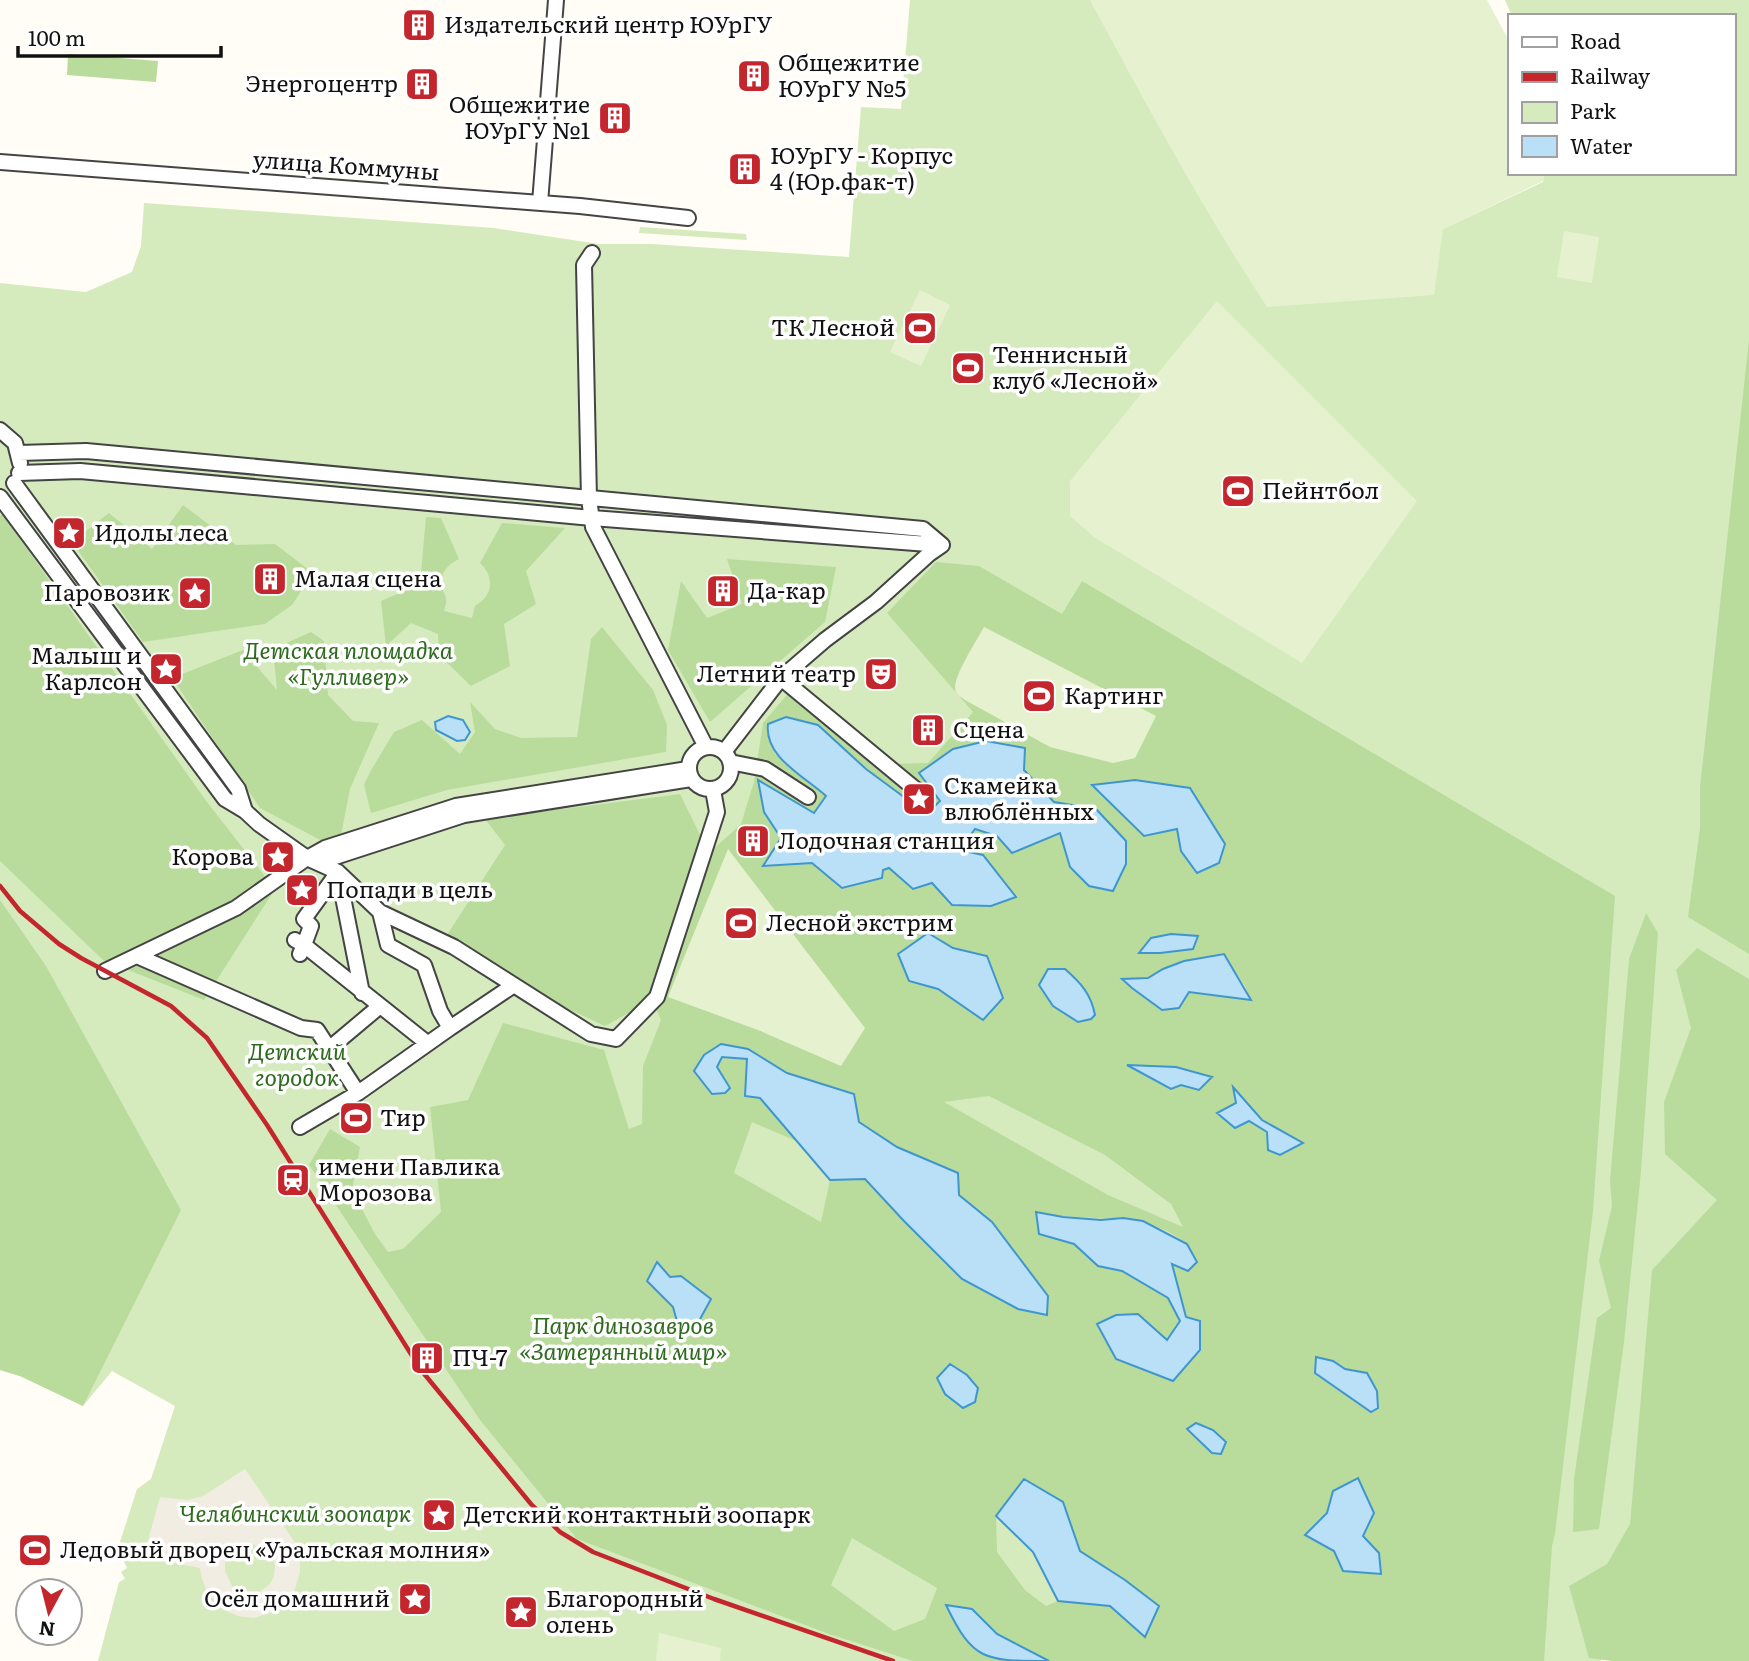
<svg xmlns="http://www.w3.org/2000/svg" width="1749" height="1661" viewBox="0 0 1749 1661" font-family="Literata,serif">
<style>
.green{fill:#d5ebbd}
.forest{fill:#b9dc9c;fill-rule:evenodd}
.pitch{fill:#e6f2cf}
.plaza{fill:#f1ede2;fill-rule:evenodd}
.water{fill:#b9e0f7;stroke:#3f96cf;stroke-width:2}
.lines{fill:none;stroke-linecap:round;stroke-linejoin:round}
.street-casing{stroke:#444;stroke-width:18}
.street{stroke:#fff;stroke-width:14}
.rail{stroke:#c4262e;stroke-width:4.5}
.labels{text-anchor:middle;stroke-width:7;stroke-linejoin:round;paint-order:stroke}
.poi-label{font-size:23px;fill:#111;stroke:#fff;text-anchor:start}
.street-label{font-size:23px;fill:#111;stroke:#fff}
.park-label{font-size:23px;font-style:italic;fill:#2f6b1f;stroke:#fff}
</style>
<rect width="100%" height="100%" fill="#fffdf5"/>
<!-- green -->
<path class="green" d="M910 0H1134L1443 229 1543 182 1544 173H1733V16H1512L1505 0H1749V1661L1604 1634 1601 1661H98L119 1582 125 1579 121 1572 127 1568 123 1560 129 1556 120 1542 137 1489 151 1479 175 1406 112 1371 83 1406 20 1376 0 1370V283L86 292 132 272 141 246 144 203 494 228 599 244H652L849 257 861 107 901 109Z
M640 227 746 234 747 240 639 233Z"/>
<!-- forest -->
<path class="forest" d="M68 54 158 61 156 82 67 75Z
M1749 340V954L1688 917 1700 828V787Z
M183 505 236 545 275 544 313 573 292 605 265 624 143 642 72 542 109 513 152 549Z
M0 515H3L207 802 275 889 204 1000 103 960 0 861Z
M426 517 441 518 459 559C447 565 439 574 442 588 443 592 446 595 446 599 447 603 445 607 444 611L472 618 475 606C493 596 495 577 480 563L502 523 565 528 526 571 536 604 504 624 510 666 471 686 439 655 438 634 411 623 386 646 381 601 420 584Z
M727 559 836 567 825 622 710 722 668 650 681 581 707 618 742 604Z
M936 562 979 566 1062 614 1082 581 1615 896 1593 1211 1555 1534 1552 1546 1544 1661H913L829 1634 577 1539 480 1420 309 1165 330 1129 360 1147 352 1190 375 1234 388 1252 403 1249 441 1212 430 1107 468 1100 503 1023 604 1050 629 1129 642 1124 643 1066 661 1020 652 1000 605 1026 532 992 447 935 505 845 485 819 680 794 709 853 741 824 754 782 763 723 796 684 885 764 928 763 973 712 887 613ZM818 725 866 769 927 814 941 802 1024 770 1054 802 1096 809 1070 867 1060 833 1012 853 997 836 975 829 959 850 991 906 952 905 932 883 913 889 889 868 883 870 812 863 764 866 781 839 759 781 814 813 826 796 775 753ZM928 933 953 948 987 956 983 1019 938 989ZM1223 954 1245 986 1250 999 1189 992 1123 979 1148 978ZM721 1044 748 1049 787 1073 854 1094 859 1122 897 1147 958 1173V1194L992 1222 1048 1296 1018 1309 962 1279 904 1221 865 1178 830 1180 821 1222 734 1173 752 1122 796 1141 760 1098 748 1059 722 1057 717 1067ZM1234 1088 1262 1120 1302 1143 1269 1150 1267 1132 1249 1121 1218 1113 1236 1103ZM989 1096 1105 1155 1171 1204 1183 1227 1108 1195 944 1102ZM1066 1216C1103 1220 1156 1215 1186 1244 1191 1248 1194 1257 1197 1263L1188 1271 1172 1263 1186 1317 1173 1381 1167 1340 1180 1321 1168 1298 1122 1271 1098 1266 1074 1244 1054 1237ZM1333 1361 1345 1369H1354L1370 1412 1315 1373ZM1063 1502 1080 1551 1125 1580 1159 1606 1144 1637 1110 1606 1058 1601 1046 1606 1025 1590 997 1552 996 1516ZM1327 1513 1362 1536 1379 1553 1334 1551 1306 1535ZM852 1538 937 1588 925 1619 894 1631 831 1585Z
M602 627 653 690 667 725 666 752 447 790 371 813 364 785 370 772 394 732 422 720 460 754 475 732 470 702 495 729 521 738 577 737 591 639Z
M311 632 324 641 328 695 353 721 379 723 350 789 341 835 322 841 260 808 172 678 243 650 277 690 273 649Z
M0 900 46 966 181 1210 83 1406 20 1376 0 1370Z
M1646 913 1658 933 1641 1171 1624 1342 1599 1529 1573 1532 1574 1479 1597 1318 1611 1308 1599 1261 1612 1206 1610 1181 1629 959Z
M1697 948 1749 979V1661H1612L1589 1658 1569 1586 1607 1564 1630 1524 1652 1270 1717 1200 1665 1154 1664 1102 1691 1028 1676 970Z"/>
<!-- pitch -->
<path class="pitch" d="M1090 0H1487L1509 41V173H1544L1543 181 1443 229 1434 295 1267 307C1202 208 1146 104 1090 0Z
M1564 231 1599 237 1592 283 1557 277Z
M920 290 950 305 921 366 890 352Z
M1217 301 1417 501 1302 663 1094 537 1070 516V481Z
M984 627 1156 716 1135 758 1113 763 1050 747 965 700C962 697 958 696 956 692 950 680 978 639 984 627Z
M728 849 865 1028 841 1066 758 1030 668 997Z
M659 1633 721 1648 720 1661H656Z"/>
<!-- plaza -->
<path class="plaza" d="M245 1469 300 1550V1572L293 1595 276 1611 254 1618 238 1616 224 1610 208 1594 202 1579 200 1568 154 1559 147 1544 160 1497 188 1500 203 1496ZM249 1543 265 1548 273 1557 275 1565 274 1577 269 1585 259 1592 251 1593H243L232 1586 225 1571V1563L231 1552 241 1544Z"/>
<!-- water -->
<path class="water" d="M448 716 463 720 470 732 465 740 457 741 436 730 435 722Z
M786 717 818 725 866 769 927 814 940 801 919 773 953 749 986 741 1025 748 1024 770 1054 802 1096 809 1126 841V864L1113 891 1089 886 1070 867 1060 833 1012 853 997 836 975 829 960 850 983 855 1016 897 991 906 952 905 932 883 913 889 889 868 883 870 882 878 842 888 812 863 763 866 781 838 764 812 758 780 814 813 826 796C804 776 764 757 768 724Z
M1135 780 1190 788 1225 844 1219 863 1197 873 1181 851 1177 829 1144 836 1092 785Z
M928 933 953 948 987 956 1003 998 983 1020 938 989 909 981 898 954Z
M1171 934 1198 936 1193 949 1160 953H1139L1151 938Z
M1224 954 1251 1000 1189 992 1179 1008 1162 1010 1132 988 1122 979 1148 978 1163 969 1184 961Z
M1048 969H1065C1081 983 1091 994 1095 1015L1091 1019 1078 1022 1053 1006 1039 985Z
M721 1044 748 1049 787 1073 854 1094 859 1122 897 1147 958 1173 959 1195 992 1222 1048 1296 1047 1315 1018 1309 962 1279 904 1221 865 1179 830 1180 760 1098 745 1096 747 1059 722 1057 717 1067 730 1088 725 1093 712 1094 694 1071 704 1055Z
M1127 1065 1176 1067 1212 1077 1199 1090 1181 1085 1171 1089Z
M1233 1087 1262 1120 1303 1143 1280 1155 1268 1150 1267 1132 1249 1121 1235 1128 1217 1113 1236 1103Z
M1036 1212 1063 1217 1101 1220 1123 1218 1143 1221 1187 1244 1197 1262 1188 1271 1172 1264 1186 1317 1200 1321V1350L1173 1381 1116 1359 1097 1324 1116 1315 1138 1314 1167 1340 1180 1321 1168 1298 1122 1271 1098 1266 1074 1244 1039 1234Z
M657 1262 670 1277 681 1276 711 1299 693 1332 678 1325 673 1307 647 1281Z
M1316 1357 1333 1361 1345 1369 1367 1373 1377 1391 1378 1408 1371 1412 1315 1373Z
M950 1364 967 1375 978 1388 975 1402 963 1408 945 1394 937 1378Z
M1196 1423 1213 1430 1226 1442 1221 1454 1212 1453 1187 1429Z
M1358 1478 1374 1513 1363 1536 1379 1553 1381 1574 1343 1571 1334 1551 1305 1535 1327 1513 1333 1491Z
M1024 1479 1063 1502 1080 1551 1125 1580 1159 1606 1145 1637 1110 1606 1058 1601 1033 1552 996 1516Z
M946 1605 972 1609 997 1634 1049 1661C984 1661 973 1661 946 1605Z"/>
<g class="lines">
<!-- street casing -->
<g class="street-casing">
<path id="street" d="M0 162 580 206 688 218
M540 203 556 0
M592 253 584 265 589 499 593 527 706 747
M0 430 15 443 20 463
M19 453 86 451 923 529 942 545
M19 473 80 471 592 518 941 545
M14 483 238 789 245 811
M0 497 225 799 245 811 259 824 307 858 338 872 380 912 454 947 591 1034 616 1039 657 997 717 812 713 790
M781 678 920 793
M689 768a21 21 0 1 1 42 0a21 21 0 1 1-42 0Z
M724 752 781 678 825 640 876 602 929 554 942 545
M730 762 765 769 808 797
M312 858H332L464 815 691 779
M295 940 304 945 311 926 304 919 338 872 362 993
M300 954 304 945 427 1043
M137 956 301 1028 317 1030 358 1093
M105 971 236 908 307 858 325 848 456 806 688 769
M450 1028 514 985
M330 1048 380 1006
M300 1127 358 1093 450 1028 440 1011 424 965 388 945 380 912"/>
</g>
<!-- street -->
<use href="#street" class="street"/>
<!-- rail -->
<path class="rail" d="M0 886 20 911 59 944 81 958 171 1006 207 1038 267 1125 421 1370 531 1504 560 1532 593 1552 714 1599 893 1661"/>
</g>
<!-- icons -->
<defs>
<g id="building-square" transform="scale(1.75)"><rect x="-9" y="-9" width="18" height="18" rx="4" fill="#c4262e" stroke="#fff"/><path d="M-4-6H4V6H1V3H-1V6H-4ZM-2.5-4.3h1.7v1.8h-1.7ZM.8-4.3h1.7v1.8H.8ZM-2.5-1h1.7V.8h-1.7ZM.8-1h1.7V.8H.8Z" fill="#fff"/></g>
<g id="stadium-square" transform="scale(1.75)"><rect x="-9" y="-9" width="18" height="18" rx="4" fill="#c4262e" stroke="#fff"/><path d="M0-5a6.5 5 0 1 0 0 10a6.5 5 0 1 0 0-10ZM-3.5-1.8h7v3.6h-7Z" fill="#fff"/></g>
<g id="sight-square" transform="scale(1.75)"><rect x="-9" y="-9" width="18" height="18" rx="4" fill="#c4262e" stroke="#fff"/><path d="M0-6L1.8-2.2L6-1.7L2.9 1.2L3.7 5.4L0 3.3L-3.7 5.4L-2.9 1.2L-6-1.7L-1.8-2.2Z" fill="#fff"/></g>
<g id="theatre-square" transform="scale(1.75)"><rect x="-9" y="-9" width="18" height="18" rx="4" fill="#c4262e" stroke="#fff"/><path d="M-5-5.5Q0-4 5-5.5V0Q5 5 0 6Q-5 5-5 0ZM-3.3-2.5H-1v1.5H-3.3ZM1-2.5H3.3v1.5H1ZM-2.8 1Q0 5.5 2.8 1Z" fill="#fff"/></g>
<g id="station-square" transform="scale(1.75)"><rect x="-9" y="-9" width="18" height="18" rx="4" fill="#c4262e" stroke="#fff"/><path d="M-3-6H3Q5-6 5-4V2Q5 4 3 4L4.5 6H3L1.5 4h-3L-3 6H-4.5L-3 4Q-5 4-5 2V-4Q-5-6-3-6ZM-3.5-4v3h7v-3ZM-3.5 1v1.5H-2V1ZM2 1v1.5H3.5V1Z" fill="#fff"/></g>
</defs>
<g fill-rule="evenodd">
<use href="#building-square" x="419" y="25"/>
<use href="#building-square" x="754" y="76"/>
<use href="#building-square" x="422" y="84"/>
<use href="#building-square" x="615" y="118"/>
<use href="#building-square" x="745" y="169"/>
<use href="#stadium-square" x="920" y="328"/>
<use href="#stadium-square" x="968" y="368"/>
<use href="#stadium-square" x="1238" y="491"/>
<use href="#sight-square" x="69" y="533"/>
<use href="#building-square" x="270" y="579"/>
<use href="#building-square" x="723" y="591"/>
<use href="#sight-square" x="195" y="593"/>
<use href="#sight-square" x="166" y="669"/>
<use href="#theatre-square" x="881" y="674"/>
<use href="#stadium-square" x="1039" y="696"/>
<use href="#building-square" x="928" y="730"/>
<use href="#sight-square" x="919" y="799"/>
<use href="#building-square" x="753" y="841"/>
<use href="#sight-square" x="278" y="857"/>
<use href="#sight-square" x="302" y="890"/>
<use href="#stadium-square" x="741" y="923"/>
<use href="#stadium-square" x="356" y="1118"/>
<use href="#station-square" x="293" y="1180"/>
<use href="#building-square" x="427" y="1358"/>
<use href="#sight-square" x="439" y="1515"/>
<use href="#stadium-square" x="35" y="1550"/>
<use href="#sight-square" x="415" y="1599"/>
<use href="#sight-square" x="521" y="1612"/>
</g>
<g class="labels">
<!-- poi labels -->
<g class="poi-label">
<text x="444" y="33">Издательский центр ЮУрГУ</text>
<text x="778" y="71">Общежитие<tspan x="778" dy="26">ЮУрГУ №5</tspan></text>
<text x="398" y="92" text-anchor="end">Энергоцентр</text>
<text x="590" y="113" text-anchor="end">Общежитие<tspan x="590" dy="26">ЮУрГУ №1</tspan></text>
<text x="770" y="164">ЮУрГУ - Корпус<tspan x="770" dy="26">4 (Юр.фак-т)</tspan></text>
<text x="895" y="336" text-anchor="end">ТК Лесной</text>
<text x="992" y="363">Теннисный<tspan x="992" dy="26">клуб «Лесной»</tspan></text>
<text x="1262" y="499">Пейнтбол</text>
<text x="94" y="541">Идолы леса</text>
<text x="294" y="587">Малая сцена</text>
<text x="748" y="599">Да-кар</text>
<text x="170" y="601" text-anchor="end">Паровозик</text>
<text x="142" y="664" text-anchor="end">Малыш и<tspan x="142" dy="26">Карлсон</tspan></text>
<text x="856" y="682" text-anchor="end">Летний театр</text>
<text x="1064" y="704">Картинг</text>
<text x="953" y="738">Сцена</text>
<text x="944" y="794">Скамейка<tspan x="944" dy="26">влюблённых</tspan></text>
<text x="778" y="849">Лодочная станция</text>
<text x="254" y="865" text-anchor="end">Корова</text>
<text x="326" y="898">Попади в цель</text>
<text x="766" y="931">Лесной экстрим</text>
<text x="380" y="1126">Тир</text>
<text x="318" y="1175">имени Павлика<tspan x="318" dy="26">Морозова</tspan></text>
<text x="452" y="1366">ПЧ-7</text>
<text x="464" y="1523">Детский контактный зоопарк</text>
<text x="60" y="1558">Ледовый дворец «Уральская молния»</text>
<text x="390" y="1607" text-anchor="end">Осёл домашний</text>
<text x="546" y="1607">Благородный<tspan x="546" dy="26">олень</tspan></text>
</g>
<!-- street labels -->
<g class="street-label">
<text transform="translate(346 166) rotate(4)" y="8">улица Коммуны</text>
</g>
<!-- park labels -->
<g class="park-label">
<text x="348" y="659">Детская площадка<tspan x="348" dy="26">«Гулливер»</tspan></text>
<text x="297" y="1060">Детский<tspan x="297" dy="26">городок</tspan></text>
<text x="623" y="1334">Парк динозавров<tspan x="623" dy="26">«Затерянный мир»</tspan></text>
<text x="295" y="1522">Челябинский зоопарк</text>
</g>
</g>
<!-- legend -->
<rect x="1508" y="14" width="228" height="161" fill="#ffffff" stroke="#a0a0a0" stroke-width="2"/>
<rect x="1522" y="37" width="35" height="10" fill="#ffffff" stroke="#a0a0a0" stroke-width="2"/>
<text x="1570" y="49" font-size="21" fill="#111111">Road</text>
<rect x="1522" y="72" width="35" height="10" fill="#c4262e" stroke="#a0a0a0" stroke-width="2"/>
<text x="1570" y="84" font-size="21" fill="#111111">Railway</text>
<rect x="1522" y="102" width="35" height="21" fill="#d5ebbd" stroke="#a0a0a0" stroke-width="2"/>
<text x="1570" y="119" font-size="21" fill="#111111">Park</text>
<rect x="1522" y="136" width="35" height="21" fill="#b9e0f7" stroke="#a0a0a0" stroke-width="2"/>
<text x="1570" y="154" font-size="21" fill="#111111">Water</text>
<!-- north arrow -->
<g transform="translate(49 1612) rotate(187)"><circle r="33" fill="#ffffff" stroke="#a0a0a0" stroke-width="2"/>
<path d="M0-5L12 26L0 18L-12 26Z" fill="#c4262e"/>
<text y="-10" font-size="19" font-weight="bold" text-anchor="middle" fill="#111111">N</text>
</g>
<!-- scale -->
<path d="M18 46v10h203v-10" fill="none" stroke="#111111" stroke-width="3.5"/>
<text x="28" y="46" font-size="21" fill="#111111" stroke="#ffffff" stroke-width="5" paint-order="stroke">100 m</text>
</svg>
